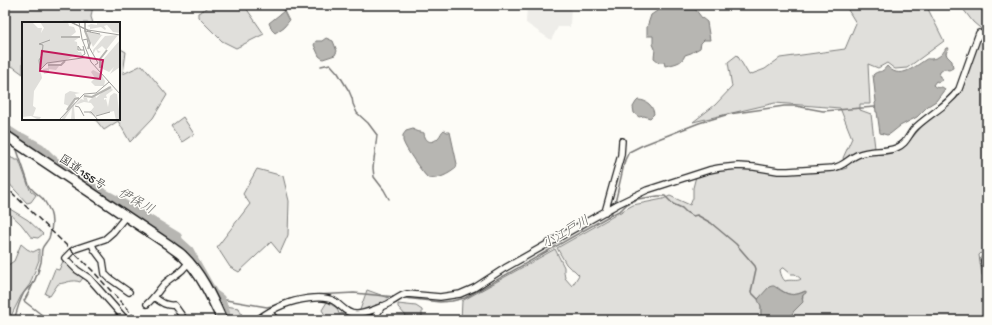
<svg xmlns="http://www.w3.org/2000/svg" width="992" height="325" viewBox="0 0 992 325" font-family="'Gochi Hand','Klee One',sans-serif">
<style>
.built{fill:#eeede9}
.green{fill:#e0dfdb;stroke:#7e7e7c;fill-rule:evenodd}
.water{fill:#b7b6b2;stroke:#797876}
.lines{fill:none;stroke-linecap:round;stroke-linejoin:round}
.stream{stroke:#797876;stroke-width:1.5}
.river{stroke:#b7b6b2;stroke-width:10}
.minor-casing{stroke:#1c1c1c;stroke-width:8}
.trunk-casing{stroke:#1c1c1c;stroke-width:12}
.minor{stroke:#fdfcf7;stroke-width:5.5}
.trunk{stroke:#fdfcf7;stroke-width:9}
.rail{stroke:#1c1c1c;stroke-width:1.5;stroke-dasharray:6 3;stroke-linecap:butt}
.labels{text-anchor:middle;stroke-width:3;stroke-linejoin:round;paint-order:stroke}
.street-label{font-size:12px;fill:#1c1c1c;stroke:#fdfcf7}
.water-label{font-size:13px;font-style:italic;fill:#5a5a58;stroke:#fdfcf7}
.inset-river{fill:none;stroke:#b7b6b2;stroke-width:2}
.inset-road{fill:none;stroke:#a3a29f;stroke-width:1}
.view{fill:#c2185b;fill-opacity:0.15;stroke:#c2185b;stroke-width:2}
.inset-edge{fill:none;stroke:#1c1c1c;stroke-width:2}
</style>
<rect width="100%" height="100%" fill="#fdfcf7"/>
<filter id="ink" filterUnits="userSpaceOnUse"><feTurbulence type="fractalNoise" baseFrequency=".025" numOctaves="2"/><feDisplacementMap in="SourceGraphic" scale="8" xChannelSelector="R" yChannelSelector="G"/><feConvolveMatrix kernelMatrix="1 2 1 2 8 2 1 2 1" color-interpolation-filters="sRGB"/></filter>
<g filter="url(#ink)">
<!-- built -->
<path class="built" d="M527 5H571L570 27H558L551 40 526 23Z"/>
<!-- green -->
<path class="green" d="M5 5H93L91 17 93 23H23V74L12 66 5 75Z
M213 5H244L264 34 236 48 222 41 198 17V13Z
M845 5H926L944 41 907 68 895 69 887 63 878 68 868 64 870 104H860V110L871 114 875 148 865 150V154L906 145 922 126 959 96 980 39 987 47V247L979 255 982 275 987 280V320H790L793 312 802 303 803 295 805 291C793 297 787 295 777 287L760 303 761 306V316L764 320H461L462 301 555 249 564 267V272L565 278 572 286 579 275 574 270 570 268 566 264 557 248 633 205 663 199 670 196 690 205 693 198V188L696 176 726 169 738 168 833 169 840 170 847 168 843 158 852 138 840 108 775 103 693 122 715 105 732 87 728 62 737 55 749 75 765 69 780 58 845 49 856 23ZM782 268H784L791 274H795L801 279C797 282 790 279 785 281 782 278 781 275 780 270Z
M960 5H987V34L973 22Z
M119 48 126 52 123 74 142 65 167 95 153 118 130 142 118 121 104 130 95 119H119Z
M183 117 194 134 182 142 171 126Z
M5 155 16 160H19L30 190 36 195 31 202 27 203 5 179Z
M257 169 283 176 289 201 288 235 280 253 271 242 239 272 230 267 217 247 250 204 243 194Z
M5 206 28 220 43 234 38 238 31 237 21 224 5 209Z
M21 244 27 249 33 252 39 249V260L30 284 21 296 9 320H5V267L14 261Z
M65 258 85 275 80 282C72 279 67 283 58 284L50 296 45 294 55 269 59 270 63 261Z
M367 290 389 298 388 301 375 305 378 320H325L327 318 322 310 327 302 337 308 339 314 360 310Z
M398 304 416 306 422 310V320H408L411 318 406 316 398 307Z
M225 306 239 308 243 318 237 320H230Z"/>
<!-- water -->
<path class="water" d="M666 5H692L702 18 707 22 710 40H704L701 43 700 48 691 53 685 55C682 64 673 64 665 66L664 62H659L654 58 655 49 653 44V36H647V27L651 15Z
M284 11 289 21 284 27 275 33 272 30 269 23Z
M326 38 333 41 337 51 335 55 323 59 319 56 314 45 316 41H322Z
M946 48H949L946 53 947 56 952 61 953 68 949 70 944 69 940 72 939 76 942 78V80L938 82 936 81 933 85C936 88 938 88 942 87L945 89 936 101 928 106 917 117 900 126 890 134 887 135 880 133 877 112H876L875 103 876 102 873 75 874 74C881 69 880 75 887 66 899 80 913 68 925 60 928 58 927 59 931 59 939 58 942 55 946 48Z
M638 100C647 100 653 106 654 114L650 118 644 116 639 117 634 113 633 107 636 102Z
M413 129C417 133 420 131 424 133 425 141 431 145 438 138 441 135 441 132 444 130L447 132H450L457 164 456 168C449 174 438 180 428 178 422 172 406 150 403 141 403 139 403 137 403 135L406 131Z
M772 286H774C786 294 791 298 806 291V293L803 295 802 298 803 302 793 312 790 320H764L761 319V306L758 300 759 298 769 287Z"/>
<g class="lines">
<!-- stream -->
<path class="stream" d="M280 5 284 11
M321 66 330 64 338 73 349 91 352 98 353 104 357 113 368 123 377 135 373 168 374 177 384 190 389 199
M17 150 29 185C32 191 37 193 42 198 45 201 48 207 50 211 53 220 52 230 49 238 47 242 43 245 42 249 41 253 42 257 41 262 38 275 31 289 24 301L42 315V320
M615 203 625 160 629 152 643 145 699 123 729 114 784 106H796L823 111 875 107
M609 216 621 210 627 204 638 199 658 196H665L673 204 682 208 686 212 693 216 697 215 711 223 736 244 755 266 756 269 751 292 758 299
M316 295 354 293 396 297
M404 298 440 302 452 301 465 298 609 216 612 212 613 209
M220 299 267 307 276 305 290 299 306 296
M14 320C17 312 20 295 27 289 31 285 30 288 33 282"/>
<!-- river -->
<path class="river" d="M5 129 19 138H22L40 148 51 159 70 174
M83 183 121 203 177 237 178 241 189 251 196 264 213 294 220 299 225 313 226 320"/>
<!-- minor casing -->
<g class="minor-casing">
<path id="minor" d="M605 212 621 155 622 141
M126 216 113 232 105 239 75 249 72 251 65 258 77 270 89 278 126 320
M92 244 94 249 103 261 105 274 109 278 129 292
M987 252 984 261 987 269
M154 297C161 302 165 306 174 305L177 309 185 320
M147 304C154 298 158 291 164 284 172 276 184 272 188 262
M269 312 276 320
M257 320C265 314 273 309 283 305 295 300 322 294 334 301 341 305 347 315 357 314 363 314 386 306 391 302 398 299 400 295 407 294L440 297 460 294 474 288 505 268 618 204 647 190 709 170 719 168 738 166 754 167 778 171H788L833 168C844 166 848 159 857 155 871 149 884 153 896 148 906 144 907 138 913 130 927 115 947 107 959 89L979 33 987 40
M372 320 377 314 382 306"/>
</g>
<!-- trunk casing -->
<g class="trunk-casing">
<path id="trunk" d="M5 135 169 245C173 249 179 252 183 256 201 273 212 298 222 320"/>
</g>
<!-- minor -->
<use href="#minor" class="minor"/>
<!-- trunk -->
<use href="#trunk" class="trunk"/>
<!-- rail -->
<path class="rail" d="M5 186 92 270 137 320"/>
</g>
</g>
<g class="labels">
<!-- street labels -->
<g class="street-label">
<text transform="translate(83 172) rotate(34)" y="4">国道155号</text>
</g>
<!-- water labels -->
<g class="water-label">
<text transform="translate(137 200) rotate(30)" y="5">伊保川</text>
<text transform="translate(565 231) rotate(-30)" y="5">小江戸川</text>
</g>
</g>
<!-- overview -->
<g transform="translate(22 22)">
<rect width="98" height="98" fill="#fdfcf7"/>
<path d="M0 0H10L16 6H20L19 11 22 6 18 0H46L47 4 52 5 54 10 49 14 52 16 58 15 52 19 55 20 56 30H59L61 35 53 33 41 40 27 42 37 44 34 48 27 47V51L22 52 21 47 26 46V41L18 47 20 56 12 69 11 84 14 86 11 94 19 95 17 98 9 94 0 95ZM75 0H98V11L91 10 85 3 82 4 84 7 83 8 79 5 68 7V5L65 4 69 2 75 3ZM64 10 77 12 83 14 96 13 84 28 80 24 75 28 79 30 76 31 74 27 71 32V28L83 14 80 13 71 25ZM98 18V45L88 52 92 45 87 50 81 47 77 43 81 45 82 40 79 42V40ZM71 48 79 52 83 59 82 64H73L69 60 73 56 69 50ZM87 64 91 68 84 73 85 76H82V78L84 77 86 85 88 74 92 71 95 72 98 98H94L93 94 88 98 93 94 92 89 72 94 67 91 72 85 69 81 62 80 53 83 59 77 62 78 61 75 65 76 66 80 73 73 74 76ZM48 69 58 71 53 72 55 76 53 77 52 85 53 98H49L50 86 42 98H39L47 84 42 82 43 72Z" fill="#e0dfdb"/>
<path class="inset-river" d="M63 0V9L68 21 66 27M39 15H58M26 43H39L43 39M78 46V37L85 28M62 74 70 75 89 65M45 88 53 77 57 76"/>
<path class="inset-road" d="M48 0 69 10M49 0 66 8 98 13M57 0 60 17 69 40 98 72M63 9 78 12M61 18 65 17 67 25 76 41 73 43M59 28 56 24V28H62M58 35 63 32 61 24M18 47 17 38 20 33 21 23 17 22 28 18M19 47 25 41 67 35M53 84 57 85 62 94M62 90H69L76 98M74 94 88 90M37 98 62 72 74 71 87 60"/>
<path class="view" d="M20 29 81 38 78 57 18 49Z"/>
<rect width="98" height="98" class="inset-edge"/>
</g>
<!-- margin -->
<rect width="992" height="325" fill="none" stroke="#fdfcf7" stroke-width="20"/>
<rect x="10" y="10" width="972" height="305" fill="none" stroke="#1c1c1c" stroke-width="1.5" filter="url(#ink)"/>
</svg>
